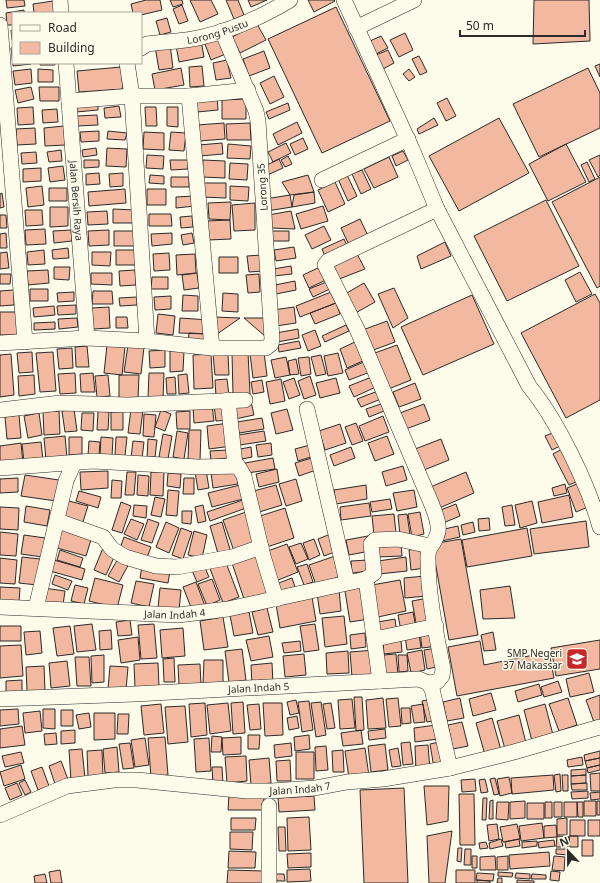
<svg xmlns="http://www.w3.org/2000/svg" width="600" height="883" viewBox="0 0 600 883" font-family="'Noto Sans',sans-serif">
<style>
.building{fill:#f2b8a0;stroke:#2b2b2b}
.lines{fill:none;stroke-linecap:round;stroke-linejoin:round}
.minor-casing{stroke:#2b2b2b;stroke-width:16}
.minor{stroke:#fdfbea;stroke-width:15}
.labels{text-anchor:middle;stroke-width:3;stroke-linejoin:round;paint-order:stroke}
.street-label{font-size:10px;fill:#2b2b2b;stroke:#fdfbea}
.poi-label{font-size:10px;fill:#2b2b2b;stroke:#fdfbea;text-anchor:end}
</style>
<rect width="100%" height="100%" fill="#fdfbea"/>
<!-- building -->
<path class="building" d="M6 0H24L25 6 7 8Z
M146 0H160L162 10 141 15V13H133L131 4Z
M170 0H182L183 4 173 7Z
M190 0H211L218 14 200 22Z
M226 0H238L244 15 234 19Z
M248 0H267L251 7Z
M308 0H334L335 1 314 12Z
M534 0H589L590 41 533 44Z
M53 1 55 13H34L33 4Z
M182 5 188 21 179 24 173 9Z
M336 7 390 121 322 153 268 39Z
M24 10V13H13V25H7L6 13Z
M167 18 171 32 160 35 156 21Z
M257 24 266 40 240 53 232 37Z
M11 30H13V40H12Z
M221 33 228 53 211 60 203 39Z
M405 33 413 50 399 57 390 40Z
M381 36 388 48 376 54 370 41Z
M201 40 204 57 179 62 176 45Z
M170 44 173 68 159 70 155 46Z
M13 47V63L31 64 13 66 11 48Z
M388 50 394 63 383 69 376 55Z
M264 51 270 68 249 76 243 59Z
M419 56 427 72 420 75 412 59Z
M227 60 231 78 216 80 213 63Z
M40 63H55V65H40Z
M600 64V77L595 66Z
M202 66 204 86 190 87 189 67Z
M121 67 123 89 79 92 77 71Z
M181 68 184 85 155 90 152 74Z
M588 68 600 93V128L539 157 513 104Z
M31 69 32 83 15 85 13 71Z
M38 69 53 70V82H38Z
M409 69 415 77 409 81 403 74Z
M274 76 284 97 270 104 260 83Z
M31 87 34 99 18 103 15 90Z
M39 87H59V101H40Z
M217 95 218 110 197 112 196 97Z
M447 98 456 116 446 121 437 103Z
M246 99V119H222V100Z
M98 102V110L76 112 75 104Z
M288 103 290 110 269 119 266 112Z
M119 106 121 117 105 118 104 108Z
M33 107 34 124 18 125 17 108Z
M145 107H156L157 126H146Z
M167 107H178V127L167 126Z
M57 109 58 122 43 123 42 110Z
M97 115 98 125 77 126V116Z
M434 118 438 125 419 134 417 129Z
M499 118 529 173 459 211 429 156Z
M297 122 302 133 278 145 273 134Z
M224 123 225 139 199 141 197 125Z
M250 123 251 140H227L226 124Z
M64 126 65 145 45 146 44 128Z
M35 128 36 144 17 145 16 129Z
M99 131V141L81 142 80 132Z
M108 131 127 133 125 140 107 139Z
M144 132 164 133V150L143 149Z
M171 132 186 133 184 151 169 150Z
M303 138 308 149 295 155 290 144Z
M222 143 223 154 200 156 199 145Z
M286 143 291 153 273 162 268 152Z
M228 144 251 146 250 159 227 158Z
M566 144 586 182 548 201 529 164Z
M96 148 97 155 83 157 82 150Z
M107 148 127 149 126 167 106 166Z
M61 150 62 161 49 162 47 152Z
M403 151 408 160 396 166 392 156Z
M36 152 37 163 22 164 21 153Z
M147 155 164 156 163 169 146 168Z
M600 155V175L598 177 589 160Z
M288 156 292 164 285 167 281 160Z
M389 157 398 177 374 188 364 169Z
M279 159 283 168 265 176 261 168Z
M84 160H99V167L84 168Z
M170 160H188V169L171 170Z
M203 160 225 161V178L202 177Z
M587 162 595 179 589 182 581 165Z
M230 163 248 164 247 180 229 179Z
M63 166 65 180 50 182 48 168Z
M41 168V181L23 182V169Z
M362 170 371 189 361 194 352 174Z
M99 173 100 184 86 185V174Z
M123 173V186L110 187 109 174Z
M150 175 164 176V184L149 183Z
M308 175 314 192 290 195 282 182Z
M347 175 357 196 348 201 338 179Z
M171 177H189V187H171Z
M600 177V286L597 288 552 202Z
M335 182 345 204 328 212 318 190Z
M201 183H226V198L201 197Z
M42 186 44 205 28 207 26 188Z
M230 186 249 187 248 201 230 200Z
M49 188H67V201H49Z
M125 189 126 203 89 206 88 192Z
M147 189H166V205H147Z
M314 192 315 203 292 207 294 195Z
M2 193 4 207 0 208V194Z
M290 195 292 207 267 211 265 199Z
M194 196 195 206 176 208V197Z
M546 200 579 266 507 301 474 236Z
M231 202 230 220 209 219 208 203Z
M255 203V230L234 231 232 205Z
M323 206 328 221 301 229 296 214Z
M50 207H68V226L50 227Z
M113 209 135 210V223H113Z
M25 210H42L43 225 26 226Z
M107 211 108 224 88 225 87 212Z
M291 211 295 229 272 228 268 215Z
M149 214H171L172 226H149Z
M0 215H6L7 228H0Z
M192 216 193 227 181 228 180 217Z
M360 219 369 238 350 247 341 228Z
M230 220 231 239 208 240 206 221Z
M324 226 331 240 312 249 305 235Z
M45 229 46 244 26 245 25 230Z
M71 230 72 241 54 243 53 231Z
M109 230V245L89 246 88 231Z
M114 231H135V246H114Z
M272 231H289V241H272Z
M6 233 7 248H0V234Z
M172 233V244L152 246 151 234Z
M192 233 194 243 183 245 181 235Z
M344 239 348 248 326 259 322 249Z
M445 242 451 256 421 269 417 256Z
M294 247 296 258 276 261 274 250Z
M68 248 69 258 53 259 52 250Z
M44 250 45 264 28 265 27 252Z
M116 250H136V265H116Z
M7 252 9 268 0 269V253Z
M92 252H111L110 266 92 265Z
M356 252 365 269 334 281 327 264Z
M169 253 170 270 154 271 153 254Z
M195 254 196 273 177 275 176 255Z
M262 255 263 271 249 272 247 256Z
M219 257H238V273H219Z
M291 266 292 274 274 276 273 269Z
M54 267H70L69 280 54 279Z
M320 267 326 280 309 288 303 275Z
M48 270 49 283 28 285 27 271Z
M135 270 136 285 120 286 119 271Z
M580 272 592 294 576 302 565 280Z
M91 273H112V285L91 284Z
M197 273 199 288 184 290 182 275Z
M0 274H11L10 284H0Z
M259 274 260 292 248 293 246 275Z
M152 277H168V289H151Z
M295 281 296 290 276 294 275 285Z
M329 281 332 288 313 297 309 289Z
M364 283 375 302 352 315 340 297Z
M394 288 408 318 393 328 378 294Z
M30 289H48V301H30Z
M14 290V305L0 306V291Z
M93 291H112L113 304H92Z
M74 292V301L58 302 57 293Z
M331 292 336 303 300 317 296 306Z
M223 293 238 294V312L222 311Z
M595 294 600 303V400L566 418 521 333Z
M183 295 198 296V311H182Z
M472 295 494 344 423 375 401 327Z
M171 296V309L155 310 154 297Z
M137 297V305L120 306 119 298Z
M336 303 340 314 315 324 310 313Z
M76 305V314L58 315 57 306Z
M54 306 55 315 34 317 33 308Z
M109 307 110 328 93 329 92 308Z
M294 307 296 323 276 326 273 310Z
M0 312H18L19 335H0Z
M158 314 175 316 173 335 156 333Z
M116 317H127L128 328H116Z
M214 317 240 318 213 337Z
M77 318 78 327 59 329 58 319Z
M180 318 209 320 208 334 179 333Z
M244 318H266V337Z
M387 321 395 342 368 352 360 331Z
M55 322V329L34 330V323Z
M346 325 349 331 325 342 322 336Z
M298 329 299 338 277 342 276 333Z
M315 330 321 346 308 351 302 335Z
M189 333 208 334 207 345 188 344Z
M299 341 301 348 279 352 278 345Z
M357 341 365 360 347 368 340 349Z
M107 345 125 347 122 375 104 373Z
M128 345 144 347 141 374 124 372Z
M397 345 411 380 386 390 372 354Z
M87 346 89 367H76L75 347Z
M72 348 73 368 59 369 57 349Z
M165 350V367L150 368 149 351Z
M170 351H184L183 371 170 372Z
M32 352 33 372 19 373 17 353Z
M53 352 56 391 40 392 36 353Z
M248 352 250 394 233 395 232 353Z
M264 352 267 376 253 378 250 354Z
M338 353 343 373 328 376 324 356Z
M11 354 14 395 0 397V355Z
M211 354 213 388 194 389 193 355Z
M213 354H228L229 375H215Z
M321 355 326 374 316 376 311 357Z
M286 357 290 375 275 378 271 360Z
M309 357 311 374 301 376 298 358Z
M296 359 299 374 290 375 288 361Z
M366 361 370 372 349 380 345 370Z
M75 373 76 393 60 394 58 374Z
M93 373 95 392H81L80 374Z
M149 373H164L163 398 148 397Z
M187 374 189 393 179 394 178 375Z
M34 375 35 394 19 396 18 376Z
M108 375 110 396 97 397 95 376Z
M119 375H139L138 399 119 398Z
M310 376 316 395 304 399 298 381Z
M374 376 378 386 354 397 349 386Z
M175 377 176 394H167L166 378Z
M294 378 300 395 289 399 283 382Z
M336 378 340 393 320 398 316 383Z
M227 379 229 396 216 397 215 380Z
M281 379 285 401 270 404 266 382Z
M262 380 264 392 253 394 251 382Z
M415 383 421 399 399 407 393 392Z
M378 391 381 399 361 407 357 399Z
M251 401 254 415 235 419 232 404Z
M226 404 228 420 216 421 214 405Z
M381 404 384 411 369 417 366 409Z
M424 404 430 420 406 429 400 413Z
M212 405 214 421 194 423 193 407Z
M74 409 77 431 65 432 62 411Z
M131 409 143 410 140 434 128 433Z
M287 409 293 430 276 434 271 413Z
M161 410 171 414 165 431 155 427Z
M59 411 60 434 44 435 43 412Z
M98 411 109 412 108 430H97Z
M190 411V429H177L176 412Z
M111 412H123V430H111Z
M39 413 42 435 28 438 24 416Z
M82 413H94L93 431 81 430Z
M144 414 156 415 154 437 143 436Z
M19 415 21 438 7 439 5 417Z
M383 416 389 432 365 441 359 426Z
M262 418 264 429 239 433 237 422Z
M229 423 232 446 209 449 207 426Z
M356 423 363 441 352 445 345 427Z
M340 424 346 443 325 450 319 431Z
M189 430H201L200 461 188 460Z
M177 431 188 433 184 459 173 457Z
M264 431 266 441 240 445 238 435Z
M555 432 562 445 552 450 545 436Z
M163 434 172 436 168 459 159 457Z
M65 436 67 458 46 460 44 438Z
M387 436 394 454 375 461 368 443Z
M69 437H82V454L69 455Z
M101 437 113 438 112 457 100 456Z
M116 437H127L125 456 115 455Z
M148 439 157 440 155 457H147Z
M441 439 449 460 419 472 410 451Z
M89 441 100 442 99 456 88 455Z
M133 441 144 442 142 459 131 458Z
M41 442 43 460 24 462 22 444Z
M21 443 23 464 0 467V446Z
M271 443 272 455 258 457 256 445Z
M310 445 314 456 298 461 295 449Z
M251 447 252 457 237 460 235 450Z
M351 447 355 458 334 466 330 455Z
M564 448 580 480 569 485 553 454Z
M227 450 228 458 211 460 210 451Z
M315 457 319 469 299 476 295 463Z
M273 458 275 469 247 473 245 463Z
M403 466 407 480 386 486 382 472Z
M277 469 279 482 259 487 256 474Z
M206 470 209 488 198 490 195 472Z
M236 470 238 484 213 488 211 473Z
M108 471V488L81 490 80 472Z
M127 472H136L134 495H125Z
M151 472H164L163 496 150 495Z
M466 472 474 493 437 509 428 488Z
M168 473 181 474 180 488 167 486Z
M25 475 59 480 56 501 21 496Z
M138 475 149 476 148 496 137 495Z
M18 478V492L0 493V479Z
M184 478H194V494H183Z
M296 479 302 501 286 506 279 484Z
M112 480 122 481 121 498H111Z
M579 483 588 507 576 512 567 488Z
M565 484 567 493 554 496 552 488Z
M240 485 243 499 212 507 208 493Z
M276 485 282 505 256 513 250 492Z
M366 485 367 499 336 504 334 490Z
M168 490 179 491 177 516 166 515Z
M414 490 417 507 397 511 393 493Z
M79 491 101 497 98 508 76 501Z
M569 495 573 517 542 523 538 502Z
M155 497 165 499 161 517 151 515Z
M390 499 392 509 372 512 370 502Z
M65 500 88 506 82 525 60 519Z
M243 500 246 508 210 521 207 512Z
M532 501 537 523 520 528 515 505Z
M121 502 131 506 122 533 112 530Z
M369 503 371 516 341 520 340 507Z
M456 504 460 516 443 523 438 511Z
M134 505 147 506 146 518 133 516Z
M203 505 206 521 198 523 195 507Z
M512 505 515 525 505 526 502 507Z
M26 506 50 510 47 526 24 522Z
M0 507 19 508 18 530 0 529Z
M285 508 294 538 267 547 257 517Z
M182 511H192L191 524 182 523Z
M246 512 257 544 234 551 223 520Z
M420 512 424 534 412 537 408 514Z
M394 514 396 533 374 535 372 516Z
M407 514 410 535 400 536 398 515Z
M489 518 490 530 479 531 478 519Z
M131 519 144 524 137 540 124 534Z
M148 519 159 523 152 543 141 540Z
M586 521 589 547 534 554 530 529Z
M166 522 179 528 169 553 156 547Z
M222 522 231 553 219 557 210 526Z
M473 522 475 532 463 535 461 525Z
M63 525 93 533 86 556 57 548Z
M458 526 460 537 442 541 440 530Z
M181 528 192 532 183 559 172 555Z
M527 528 532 556 467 567 462 540Z
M194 531 207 535 202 558 188 555Z
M0 532 18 534 16 556 0 555Z
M333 533 340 550 324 556 318 539Z
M24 535 45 538 42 557 21 554Z
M368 536 370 551 349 555 346 540Z
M124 537 151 547 146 560 119 551Z
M314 539 320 555 309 560 303 543Z
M461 539 478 635 449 640 432 544Z
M301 543 308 559 296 564 289 547Z
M401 543 402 556 377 557V544Z
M287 544 298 572 276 581 265 552Z
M103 548 116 553 106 575 94 570Z
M423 548 425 568 411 570 409 550Z
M60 550 83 558 80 567 57 560Z
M255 552 269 593 245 602 231 560Z
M338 555 344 575 316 585 309 565Z
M22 557 40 559 37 585 19 583Z
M119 557 130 562 119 582 108 576Z
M406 557 407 571 379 574 378 561Z
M0 558 17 560 15 584 0 583Z
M54 560 85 569 82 580 50 571Z
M225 560 239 597 223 603 209 566Z
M368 560 369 571 352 573 351 561Z
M203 563 209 577 197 582 191 568Z
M307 564 313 582 304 585 297 567Z
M142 566 170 571 168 583 140 578Z
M55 575 72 581 68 590 52 584Z
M425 576 427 596 405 598 404 578Z
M95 578 123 585 117 608 89 601Z
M292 578 296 590 280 596 276 584Z
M212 579 220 600 207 606 198 584Z
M400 580 406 611 378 617 372 585Z
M136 581 154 584 149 607 131 603Z
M196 582 205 606 192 610 183 587Z
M364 582 369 619 350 622 344 585Z
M75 585 88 588 84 604 71 601Z
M510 586 515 618 483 619 480 590Z
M0 587 20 588 19 602 0 600Z
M44 588 65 591 63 605 42 601Z
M160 588 181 590 179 610 158 608Z
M339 590 341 611 320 614 317 593Z
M312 597 316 621 280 628 276 604Z
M428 598 433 625 417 628 412 601Z
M267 608 273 632 258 635 252 612Z
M249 612 253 633 234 636 230 615Z
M413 612 416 628 401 631 398 615Z
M344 616 347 644 325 647 322 618Z
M223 617 228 647 204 650 200 621Z
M395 619 397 634 380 636 378 622Z
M130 620 132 635 118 636 116 622Z
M92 624 96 650 77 652 74 626Z
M154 624 157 658 141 659 138 625Z
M315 624 319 650 304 652 300 626Z
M0 626H21V641H0Z
M70 626 74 654 57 656 53 628Z
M183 628 185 656 162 658 160 630Z
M111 630 112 649 100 650 99 631Z
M436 630 438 646 422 648 420 632Z
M40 631 42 653 26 655 24 632Z
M493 632 496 650 484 651 481 635Z
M365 633 366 647 351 649 350 635Z
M419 633 421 648 407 650 405 635Z
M269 636 273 657 251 661 246 640Z
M138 637 140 660 121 663 118 640Z
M401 640 402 652 384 654 383 642Z
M600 640V669L556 676 551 648Z
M300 641 301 651 284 653 282 643Z
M480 641 484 665 549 652 554 678 457 696 448 647Z
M21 645 23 676 0 678V646Z
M438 648 441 666 427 669 424 650Z
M242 649 246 680 229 683 225 651Z
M375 650 377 675 352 677 350 652Z
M422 650 425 670 411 673 407 653Z
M348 651 349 673 327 674 326 653Z
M304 654 306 675 285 677 283 656Z
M396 654 398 675 385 676 383 655Z
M104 655V682L92 683 91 656Z
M398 655H407L408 671 399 672Z
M75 657H89L91 686H77Z
M174 658 175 682H164L163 659Z
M204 660H223V684H203Z
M67 661 70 686 51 688 49 663Z
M158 663 159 687 135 688 134 664Z
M272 663 273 684 252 686 251 665Z
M200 664 201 685H179L178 665Z
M44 666 45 691H27L26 667Z
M110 666 128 667 126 690 108 689Z
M589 673 594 692 570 697 566 679Z
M22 680V695H6V681Z
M558 681 562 692 544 697 541 687Z
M539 684 542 695 518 702 515 691Z
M491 693 496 710 473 716 469 699Z
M600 695V723L595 725 586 700Z
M354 697H362L364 730 356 731Z
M383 698 386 728 368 729 366 700Z
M398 698 401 726 389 727 386 699Z
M460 698 464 718 447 721 443 702Z
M568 698 577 725 559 731 549 704Z
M352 699 355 728 340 729 338 700Z
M432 699 437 720 427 722 422 701Z
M296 700 299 713 290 715 287 702Z
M309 701 313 730 302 732 298 702Z
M243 702 245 733 233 734 231 703Z
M321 702 326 735 316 737 311 703Z
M205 703 207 735 191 737 189 704Z
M228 703 231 731 210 734 207 705Z
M263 703H282L283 735 265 736Z
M331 703 335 728 327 729 323 704Z
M161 704 164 733 144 735 141 706Z
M259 704 261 729 250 730 247 705Z
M423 704 425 722 414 723 411 706Z
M545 704 553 735 532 741 524 710Z
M185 706 188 742 168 744 165 707Z
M401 708H410L411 723 402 724Z
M18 709 19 724 0 726V710Z
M43 709H55V729L43 728Z
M61 710H73V726H61Z
M40 711 42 731 25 733 23 713Z
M89 713 91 727 79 729 76 715Z
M94 713H115V739L94 740Z
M118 714H129L128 734H117Z
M519 715 526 743 505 749 497 721Z
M297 716 299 728 289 730 287 718Z
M492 718 501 750 485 755 476 723Z
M462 722 468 746 453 749 448 725Z
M436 725 438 739 415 742 414 728Z
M22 726 25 745 0 748V729Z
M385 729 386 738 369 740 368 731Z
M75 730V743L61 744V731Z
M361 730 363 744 343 746 341 733Z
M56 733 57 744 45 745 44 734Z
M248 735H260L259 749H248Z
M309 735 310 749 295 751 294 737Z
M212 736 222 737 221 752H211Z
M165 737 168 775 151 777 148 738Z
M241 737V754L223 755 222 738Z
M145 738 149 765 135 767 131 740Z
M209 738 211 771 196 772 194 739Z
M444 741 448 766 434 768 430 744Z
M410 742 413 764 403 765 401 743Z
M130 743 134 768 123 769 119 744Z
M291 743 292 756 275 758 274 745Z
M385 744 388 770 371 772 368 746Z
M428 745 430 770 416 771 415 746Z
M326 746 328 770 316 771 315 747Z
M117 747 119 772 105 773 103 749Z
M365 748 369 776 349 778 345 751Z
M398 748 401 766 392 767 389 750Z
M82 749 85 778 71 780 69 750Z
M102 750 103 776 88 777 87 751Z
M343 750 344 772H333L332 751Z
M600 751V758L585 761 584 755Z
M21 752 24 763 5 767 2 756Z
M296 752H314V779H296Z
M246 756 247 781 227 783 225 757Z
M582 757 583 765 568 767 567 760Z
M269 758 271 783 251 785 249 760Z
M600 758V765L587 768 585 761Z
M290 760 291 781H277L276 761Z
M61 761 69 782 56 787 49 766Z
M21 765 25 779 4 786 0 772Z
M600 765V770L588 773 587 768Z
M42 767 49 786 38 790 31 771Z
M212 767H222L223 784 213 785Z
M586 769V775L571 776V770Z
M600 773V791H591L590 774Z
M560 774 561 791 556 792 554 775Z
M553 775 554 790 512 794 511 778Z
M562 775H568V791H563Z
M586 775V783L571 784V776Z
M509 777 512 793 500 796 497 779Z
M495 778 499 794 494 795 490 779Z
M475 779 476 791 462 792 461 780Z
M485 779 488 792 481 793 479 780Z
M25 780 31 792 25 795 19 783Z
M17 783 22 795 10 800 5 788Z
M587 783V790H572L571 784Z
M424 786H449L448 821 427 825Z
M404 788 408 883H364L360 790Z
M588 791V798L572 799 571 792Z
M600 792V799L591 800 590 793Z
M459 794H474L475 845H460Z
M229 795 264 796 263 810H228Z
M314 796 315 810 279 812 278 798Z
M483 798H487L486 820H482Z
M493 800V819H489L490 801Z
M525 801V818L510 819V802Z
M584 801H596V816H584Z
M597 801H600V815H597Z
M497 802H509L508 820 496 819Z
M545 802H552V818H545Z
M554 802H562V817H554Z
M564 802H577V817H564Z
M577 802H583V817H578Z
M527 803H544V819H527Z
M309 817 311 850 288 851 287 818Z
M231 818H256L255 830H231Z
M567 818V835H557V819Z
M570 820H585V836H570Z
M588 820H600V836H588Z
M542 823 544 838 521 841 519 826Z
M497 824 499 839 489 841 487 825Z
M517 824 520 839 503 842 500 827Z
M556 825 557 837 544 838V826Z
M278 827H285L286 851H279Z
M452 831 445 883H429L427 836Z
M230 832H253L252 850 230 849Z
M557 836 569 837 568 847H556Z
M569 836H578V847H570Z
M501 839 503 846 490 849 489 843Z
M519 839 520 846 506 848 505 842Z
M554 840 555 846 539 848 538 842Z
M582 840H593V856H582Z
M537 841V846L522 848V842Z
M486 842 488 848 480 849 479 843Z
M458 848H462L461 862 457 861Z
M465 849H471V865H464Z
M556 849H568V855L556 854Z
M229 851 256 852 255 868H228Z
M549 852 550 866 510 869 509 855Z
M311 853V867L288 868 287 854Z
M472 856H477V868H472Z
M495 856 496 870H480V857Z
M508 856V870H497V857Z
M554 856 565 857 564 871 552 870Z
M310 869 311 881 287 882V870Z
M60 870 62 883H51L49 872Z
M228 870 263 871 262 883H227Z
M456 870H475V883H456Z
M551 871 560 872 559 881 550 880Z
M498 872 513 873 512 877 498 876Z
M477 873 494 874 493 881 476 880Z
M516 873 530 874V879L515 878Z
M45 874 47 883H35L34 876Z
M276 874H284L285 881H277Z
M532 874 546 875V879H531Z
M498 878H502V883H497Z
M477 880 490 881V883H477Z
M517 880 534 881V883H517Z"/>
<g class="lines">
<!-- minor casing -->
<g class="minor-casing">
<g id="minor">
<path d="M60 0 61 13"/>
<path d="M344 0 412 149 437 209 529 386C557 420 588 484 600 527"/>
<path d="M0 25 25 342"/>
<path d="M356 28 414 0"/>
<path id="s1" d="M141 48 147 44C165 41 184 42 202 37 233 30 263 16 290 0"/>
<path id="s2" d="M66 63 87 338"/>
<path d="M127 63 132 96 147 341"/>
<path d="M189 96 212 348"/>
<path d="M69 101 132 96H189L248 90"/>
<path d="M322 180 408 139"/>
<path d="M0 343 87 338 147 341 212 348H266L271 344 272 339 258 121 256 111 222 31"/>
<path d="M228 400 235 465"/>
<path d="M307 409 347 582"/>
<path d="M0 410 60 403 128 405 245 400"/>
<path d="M0 468 93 461 198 467 238 466 244 476 263 556 276 599"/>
<path d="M58 521 103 537 112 549 125 557 156 566 177 567 232 557 261 547"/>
<path d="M366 579 374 573 371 544 375 540 398 539 430 546"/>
<path id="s3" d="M0 607 178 615 228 609 366 579 380 681"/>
<path d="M36 608 66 481 74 463"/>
<path d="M375 639 436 626"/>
<path d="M428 683 437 682 442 676 443 669C436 633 428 596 428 560 427 546 434 546 437 535 441 526 435 514 432 505L357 329 325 265 328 261 437 209"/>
<path id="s4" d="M0 699 135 694 419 679 428 683 432 689 450 768"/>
<path id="s5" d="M0 815 67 786 114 780H137L247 791H271L315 788 347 782 383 779 450 768 514 752 600 727"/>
<path d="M269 883V806"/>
</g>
</g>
<!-- minor -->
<use href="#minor" class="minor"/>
</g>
<!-- icons -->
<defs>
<g id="school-square" transform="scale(1.15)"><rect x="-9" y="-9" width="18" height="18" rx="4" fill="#c62828" stroke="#fdfbea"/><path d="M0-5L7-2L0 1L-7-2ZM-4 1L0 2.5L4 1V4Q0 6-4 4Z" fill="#fff"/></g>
</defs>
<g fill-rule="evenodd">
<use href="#school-square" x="577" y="659"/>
</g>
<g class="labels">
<!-- street labels -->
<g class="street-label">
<text dy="4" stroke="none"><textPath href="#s1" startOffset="79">Lorong Pustu</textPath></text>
<text transform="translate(262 187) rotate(-94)" y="4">Lorong 35</text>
<text dy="4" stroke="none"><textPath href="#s2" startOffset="138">Jalan Bersih Raya</textPath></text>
<text dy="4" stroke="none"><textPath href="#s3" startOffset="175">Jalan Indah 4</textPath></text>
<text dy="4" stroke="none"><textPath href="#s4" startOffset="259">Jalan Indah 5</textPath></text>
<text dy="4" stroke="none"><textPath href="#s5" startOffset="307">Jalan Indah 7</textPath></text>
</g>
<!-- poi labels -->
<g class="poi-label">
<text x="562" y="657">SMP Negeri<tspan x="562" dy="12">37 Makassar</tspan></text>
</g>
</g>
<!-- legend -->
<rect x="12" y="12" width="130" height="52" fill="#fdfbea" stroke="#a9a89e"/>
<rect x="20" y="25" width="20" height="6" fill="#fdfbea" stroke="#a9a89e"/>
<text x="48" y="32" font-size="12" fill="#2b2b2b">Road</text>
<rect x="20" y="42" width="20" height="12" fill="#f2b8a0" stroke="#a9a89e"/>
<text x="48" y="52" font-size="12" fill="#2b2b2b">Building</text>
<!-- north arrow -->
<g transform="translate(568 851) rotate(338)" stroke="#fdfbea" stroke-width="3" paint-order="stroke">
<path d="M0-3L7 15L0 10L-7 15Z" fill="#2b2b2b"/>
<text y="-6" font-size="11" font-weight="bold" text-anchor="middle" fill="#2b2b2b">N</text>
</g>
<!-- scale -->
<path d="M460 30v6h125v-6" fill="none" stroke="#2b2b2b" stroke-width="2"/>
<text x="466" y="30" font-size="12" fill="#2b2b2b" stroke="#fdfbea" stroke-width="3" paint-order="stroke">50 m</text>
</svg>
